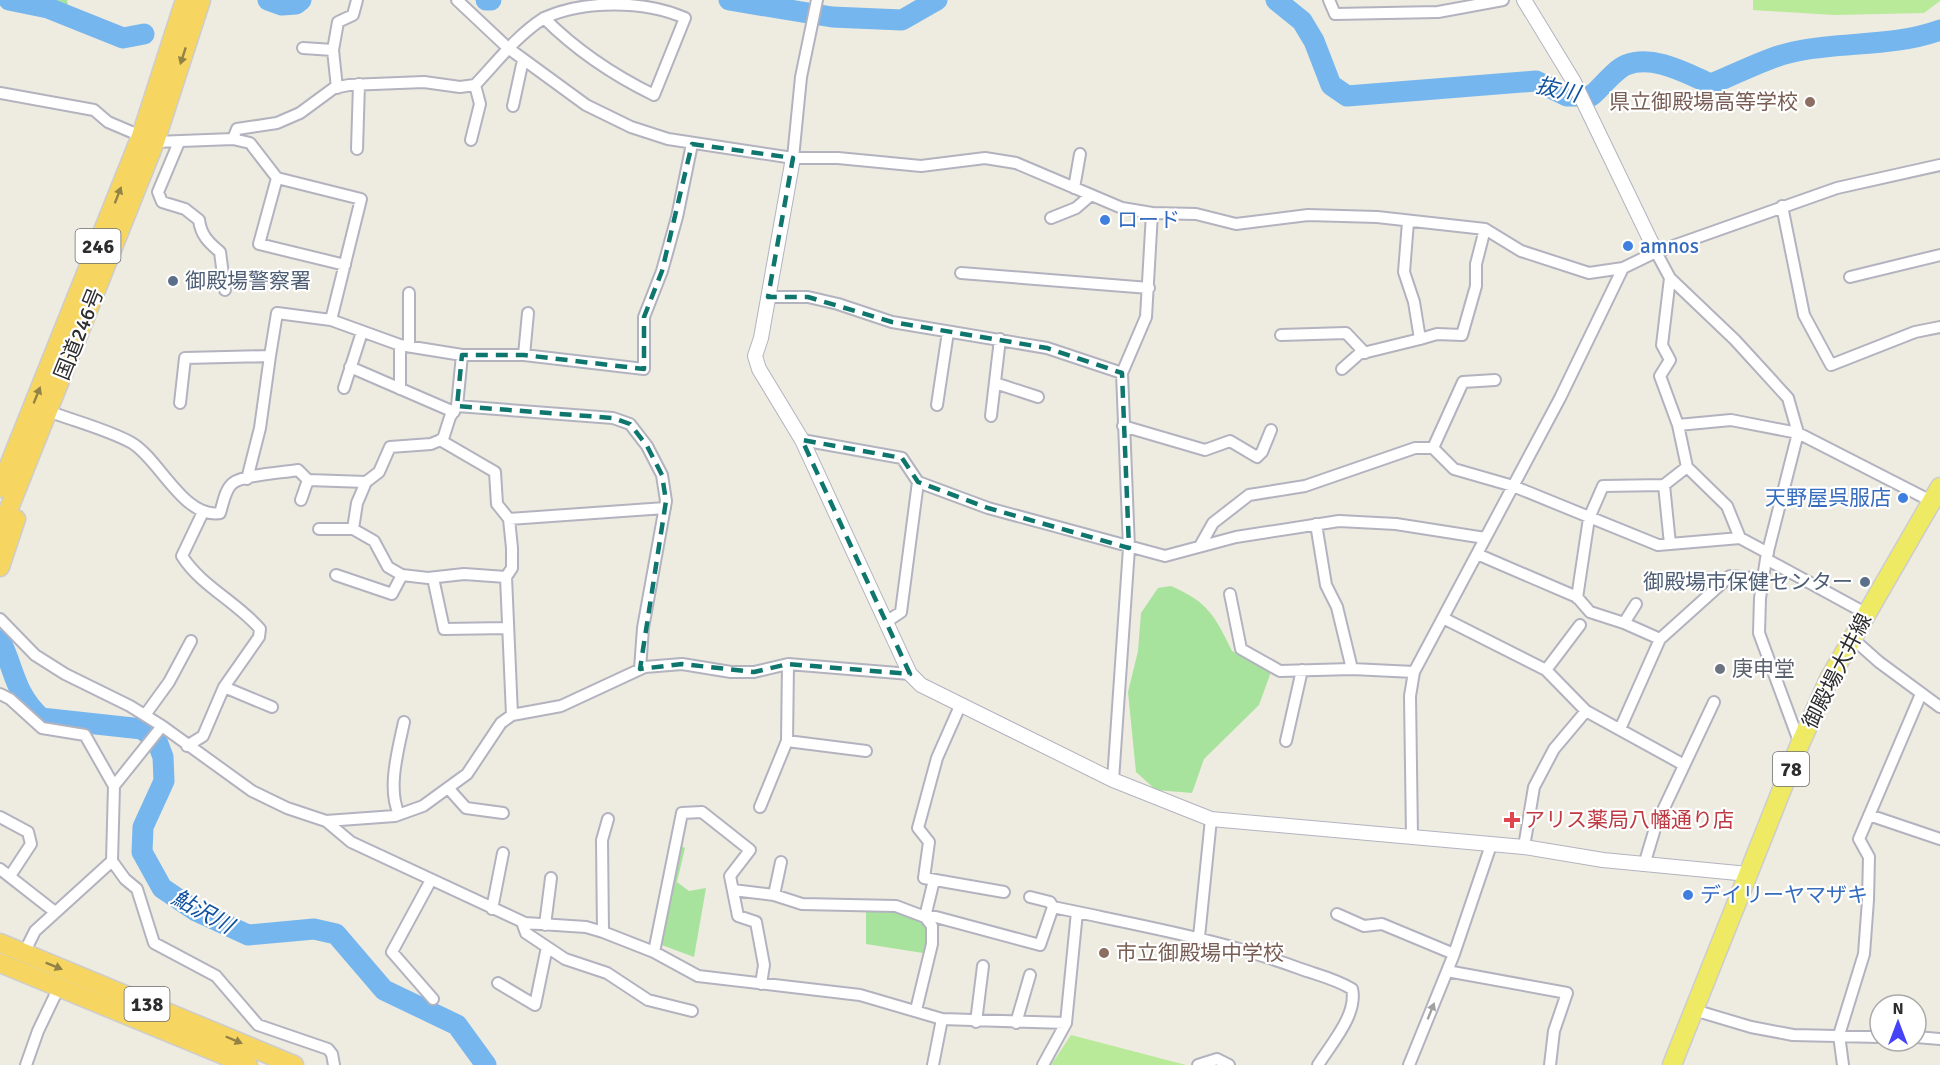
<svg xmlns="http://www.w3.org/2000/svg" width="1940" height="1065" viewBox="0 0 1940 1065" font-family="Signika,'Noto Sans JP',sans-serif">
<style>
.green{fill:#a7e39d}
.pitch{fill:#b8ea99}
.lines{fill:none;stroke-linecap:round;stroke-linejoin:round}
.river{stroke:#75b6ee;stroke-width:21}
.minor-casing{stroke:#b3b3c0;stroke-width:14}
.tertiary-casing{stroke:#b3b3c0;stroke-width:16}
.primary-casing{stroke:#cdcdcd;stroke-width:21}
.trunk-casing{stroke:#cdcdcd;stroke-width:21}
.minor{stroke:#fff;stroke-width:10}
.tertiary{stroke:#fff;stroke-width:14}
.primary{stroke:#efea63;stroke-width:18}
.trunk{stroke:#f6d660;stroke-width:18}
.oneway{fill:#928246}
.oneway2{fill:#a0a0a0}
.marked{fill:none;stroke:#0f766e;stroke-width:4.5;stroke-dasharray:12 8;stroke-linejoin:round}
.education-dot{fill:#8d6e63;stroke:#fff;stroke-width:2}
.shop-dot{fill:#3f7fe0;stroke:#fff;stroke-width:2}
.service-dot{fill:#5c6f8a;stroke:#fff;stroke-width:2}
.worship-dot{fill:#6b7280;stroke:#fff;stroke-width:2}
.health-dot{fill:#e0444e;stroke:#fff;stroke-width:2}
.labels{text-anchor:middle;stroke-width:4.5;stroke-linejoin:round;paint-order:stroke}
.shield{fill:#fff;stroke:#6c6c6c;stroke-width:1.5}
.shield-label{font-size:20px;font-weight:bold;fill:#2d2d2d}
.education-label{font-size:21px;fill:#785e54;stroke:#fff;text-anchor:end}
.shop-label{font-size:21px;fill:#366cbe;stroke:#fff;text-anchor:start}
.service-label{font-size:21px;fill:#4e5e75;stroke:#fff;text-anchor:start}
.street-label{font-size:21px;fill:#2d2d2d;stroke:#fff}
.worship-label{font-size:21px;fill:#5b616d;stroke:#fff;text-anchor:start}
.health-label{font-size:21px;fill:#be3a42;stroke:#fff;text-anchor:start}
.water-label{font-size:22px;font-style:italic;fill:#0f519e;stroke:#fff}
</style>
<rect width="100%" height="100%" fill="#eeebe0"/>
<!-- green -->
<path class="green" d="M22 0H67L69 11Z
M1171 586C1208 602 1215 616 1232 651L1272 669 1259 705 1204 759 1192 793 1156 790 1136 772 1128 692 1138 651 1141 613 1158 588Z
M679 845 685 848 677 882 689 891 706 888 694 957 659 944Z
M866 909H898L927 919 929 945 923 953 866 944Z"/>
<!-- pitch -->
<path class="pitch" d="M1753 0H1940V1L1924 13 1834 15 1753 10Z
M1071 1035 1186 1065H1051Z"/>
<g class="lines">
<!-- river -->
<path class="river" d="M9 0 48 8 123 38 144 34
M268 0 282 5 296 4 301 0
M486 0H491
M729 0 832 17 902 20 937 0
M1276 0 1302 21 1314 41 1331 85 1347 96 1536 81 1567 96H1591C1601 88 1614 70 1626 65 1654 54 1687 74 1711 84 1741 72 1771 55 1803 50 1848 42 1896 46 1940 30
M0 640C15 670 14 693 41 718L142 729 157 741 163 757 164 781 143 827 142 852 162 888 196 911 248 935 314 929 336 934 384 990 457 1025 486 1065"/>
<!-- minor casing -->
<g class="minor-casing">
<path id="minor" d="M457 0 508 48 586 105 631 127 668 139 793 158H838L921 166 985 158 1016 163 1122 208 1152 213 1196 214 1236 224 1308 215 1377 217 1485 229 1521 251 1589 273 1623 268 1656 252 1837 188 1940 165
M1329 0 1335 14 1438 12 1503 0
M303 48 333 50
M337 88 333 50 338 22 353 15 357 0
M0 93 94 110 108 122 155 142 233 139 250 143 277 178 259 244 345 265
M513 106 523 60
M233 139 237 129 277 123 300 113 334 88 349 85 424 82 460 87 475 85C497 62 516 36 544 18 584 0 644 0 685 18L654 95C615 76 575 49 544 18
M471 140 480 104 475 85
M179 142 158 192 162 202 185 209 199 220C201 235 208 242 220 252L225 290
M357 149 359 84
M793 158 801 77 817 0
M277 178 361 199 331 320 400 345 462 355H524L528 313
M1074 188 1080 154
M1782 206 1804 315 1831 365 1915 332 1940 327
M1051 218 1076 208 1091 195
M1656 252 1670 278 1735 340 1788 398 1798 433 1766 559 1760 598 1759 633 1800 744
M961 273 1149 288
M1850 277 1940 255
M409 293V346
M768 297H808L838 304 892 322 1047 348 1122 373
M1281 335 1346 333 1365 353
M1420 339 1437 334 1462 335 1476 286V264L1485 229
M400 345V389
M524 355 644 369V317L662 271 677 217 692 144
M350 367 454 412
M1342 369 1359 354 1420 339 1414 302 1404 272 1408 222
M995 383 1038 397
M344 388 362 332
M180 403 185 358 270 356 277 313 331 320
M937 405 948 332
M457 406 613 418 630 424 647 446 662 475 666 501 643 628 640 669
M48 411C74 421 109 430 132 443 159 459 184 519 220 513 223 504 225 489 233 483 246 474 282 473 298 470L308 480 366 482 357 503 353 529 374 541 388 567 402 575 428 578 464 574 506 577
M991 416 1000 339
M1678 425 1731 420 1798 433 1931 501
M1123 426 1205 450 1230 441 1257 457 1262 452 1271 430
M440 440 495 472 497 504 509 519 512 548V568L506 577 512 715
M802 440 902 458 918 482 988 508 1165 556 1236 537 1339 521 1396 524 1485 538
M1433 448 1463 382 1495 380
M1687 467 1727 506 1740 538
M247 479 260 428 270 356
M366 482 379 472 390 447 431 444 443 439 450 417 457 406 462 355
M1664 485 1670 544
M301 500 308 480
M509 519 665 508
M1316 524 1326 585 1337 607 1352 669 1414 672
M319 529H353
M1200 546 1213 523 1249 495 1305 486 1415 448H1433L1454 469 1513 486 1658 545 1740 538 1768 553
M1477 554 1577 597 1590 612 1624 623
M1766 559 1867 614
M336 575 392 594 402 575
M433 578 444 629 508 628
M1230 594 1241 649 1280 671 1352 669
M1577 598 1589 518 1603 486 1664 485 1687 467 1678 425 1660 376 1670 360 1662 345 1670 278
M1636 604 1624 623 1660 639
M1443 618 1546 670 1586 711 1684 765
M0 619 35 655 65 674 130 706 162 726 252 791 287 808 326 821 395 816 423 806 467 774 501 723 512 715 561 706 645 667 682 664 731 672H754L788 664 910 674
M886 622 901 612 918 482
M1852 638 1879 662 1940 707
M1546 670 1580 625
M224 687 272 707
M0 694 10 699 42 728 85 735 114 786
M960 706 937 758 918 828 929 842 924 878 1004 892
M145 715 169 682 191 641
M1620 729 1660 639 1730 576 1763 579
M787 741 866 751
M1286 741 1302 670
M187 746 203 736 224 687 259 637 260 629C237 602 201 586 182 556L203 512
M1113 780 1129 548 1122 373 1146 317 1152 213
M449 789 466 808 503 813
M760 807 787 741 788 664
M399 814C387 789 398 750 404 722
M1869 815 1940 839
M0 817 28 832 31 844 10 876
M326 821 351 842 525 923 586 927 603 932 654 952 698 976 860 995 942 1019 1066 1023
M1412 836 1410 696 1414 672 1560 398 1623 268
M1524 847 1534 787 1554 749 1586 711
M112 861 125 879 137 889 154 943 216 976 258 1025 328 1049 332 1054 334 1065
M1644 865 1656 825 1714 702
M0 869 55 912
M431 880 392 952 433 999
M934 880 925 917H936L1040 945 1053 907 1077 912
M733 890 774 895 802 904 896 906 925 917 932 926V944L916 1010
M774 895 781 862
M1030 897 1050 902 1053 907
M492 909 503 853
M1337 914 1364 926 1382 924 1454 954
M522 922 526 933 565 959 607 973 648 1000 692 1011
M545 925 551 878
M603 932 602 840 608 819
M1199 937 1211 819
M654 952 682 813 702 812 750 850 730 876 738 916 756 922 764 965 761 984
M24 953 35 931 112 861 114 786 162 726
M1447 971 1567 993 1554 1031 1550 1065
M498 983 535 1005 547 947
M1694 1010 1751 1027 1793 1035 1880 1037
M976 1022 983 966
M1016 1023 1030 975
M1916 1037 1940 1039
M26 1065 38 1031 59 987
M933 1065 942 1019
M1043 1065 1066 1023 1077 912C1153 928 1228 942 1301 969 1318 975 1336 979 1352 989 1358 1014 1331 1044 1318 1065
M1198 1065 1217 1059 1229 1065
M1409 1065 1454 954 1491 845
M1843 1065 1839 1035 1864 954 1868 900 1869 857 1859 839 1921 694"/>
</g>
<!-- tertiary casing -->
<g class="tertiary-casing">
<path id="tertiary" d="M1524 0 1574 82 1656 252
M793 158 761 338 755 356 759 369 802 440 910 674 921 685 1113 780 1211 819 1524 847 1603 860 1748 874"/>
</g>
<!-- primary casing -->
<g class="primary-casing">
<path id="primary" d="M1672 1065 1800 744 1829 679 1940 487"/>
</g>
<!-- trunk casing -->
<g class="trunk-casing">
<path id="trunk" d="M0 488 141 136 185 0
M0 531 155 142 201 0
M0 567 16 519
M0 943 294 1065
M0 963 248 1065"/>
</g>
<!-- minor -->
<use href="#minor" class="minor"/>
<!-- tertiary -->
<use href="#tertiary" class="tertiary"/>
<!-- primary -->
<use href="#primary" class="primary"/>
<!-- trunk -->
<use href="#trunk" class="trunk"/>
</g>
<!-- one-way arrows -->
<defs><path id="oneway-solid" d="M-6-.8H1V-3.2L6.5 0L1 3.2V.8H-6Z" transform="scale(1.5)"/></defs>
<g class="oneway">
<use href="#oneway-solid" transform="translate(183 56) rotate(108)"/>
<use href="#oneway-solid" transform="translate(118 195) rotate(-69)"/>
<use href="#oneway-solid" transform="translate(37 395) rotate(-68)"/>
<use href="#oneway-solid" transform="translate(54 966) rotate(22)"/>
<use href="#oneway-solid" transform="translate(234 1040) rotate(23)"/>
</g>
<use class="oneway2" href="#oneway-solid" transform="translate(1431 1011) rotate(-68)"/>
<!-- marked area -->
<path class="marked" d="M692 144 793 158 768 297H808L892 322 1047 348 1122 373 1129 548 988 508 918 482 902 458 802 440 910 674 788 664 754 672 682 664 640 669 666 501 662 475 647 446 630 424 613 418 457 406 462 355H524L644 369V317L662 271Z"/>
<!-- markers -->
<g class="education-dot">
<circle cx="1810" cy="102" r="6"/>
<circle cx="1104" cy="953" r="6"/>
</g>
<g class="shop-dot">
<circle cx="1105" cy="220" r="6"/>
<circle cx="1628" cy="246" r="6"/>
<circle cx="1903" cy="498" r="6"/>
<circle cx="1688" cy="895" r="6"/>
</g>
<g class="service-dot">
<circle cx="173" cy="281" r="6"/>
<circle cx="1865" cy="582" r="6"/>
</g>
<circle class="worship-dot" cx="1720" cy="669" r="6"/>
<path class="health-dot" d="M1509 811h6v6h6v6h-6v6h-6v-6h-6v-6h6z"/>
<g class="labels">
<!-- shield labels -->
<g class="shield">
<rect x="75.5" y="229" width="45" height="34" rx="4.5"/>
<rect x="1773" y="752" width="36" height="34" rx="4.5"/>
<rect x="124.5" y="987" width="45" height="34" rx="4.5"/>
</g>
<g class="shield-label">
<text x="98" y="253">246</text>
<text x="1791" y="776">78</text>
<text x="147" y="1011">138</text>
</g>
<!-- education labels -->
<g class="education-label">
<text x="1798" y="109">県立御殿場高等学校</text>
<text x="1116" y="960" text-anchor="start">市立御殿場中学校</text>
</g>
<!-- shop labels -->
<g class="shop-label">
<text x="1117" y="227">ロード</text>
<text x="1640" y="253">amnos</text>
<text x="1891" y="505" text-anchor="end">天野屋呉服店</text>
<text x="1700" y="902">デイリーヤマザキ</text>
</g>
<!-- service labels -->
<g class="service-label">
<text x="185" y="288">御殿場警察署</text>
<text x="1853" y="589" text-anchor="end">御殿場市保健センター</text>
</g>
<!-- street labels -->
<g class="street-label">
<text transform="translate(79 334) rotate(-68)" y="7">国道246号</text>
<text transform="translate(1837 671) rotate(-63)" y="7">御殿場大井線</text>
</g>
<!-- worship labels -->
<g class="worship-label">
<text x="1732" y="676">庚申堂</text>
</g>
<!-- health labels -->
<g class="health-label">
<text x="1524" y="827">アリス薬局八幡通り店</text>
</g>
<!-- water labels -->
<g class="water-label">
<text transform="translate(1558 89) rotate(13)" y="8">抜川</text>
<text transform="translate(203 911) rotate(29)" y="8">鮎沢川</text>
</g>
</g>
<!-- north arrow -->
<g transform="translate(1898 1023)"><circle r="28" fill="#ffffff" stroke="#ababab" stroke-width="1.5"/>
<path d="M0-4.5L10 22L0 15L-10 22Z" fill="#4543f8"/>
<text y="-9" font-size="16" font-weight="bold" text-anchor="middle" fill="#2d2d2d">N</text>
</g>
</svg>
